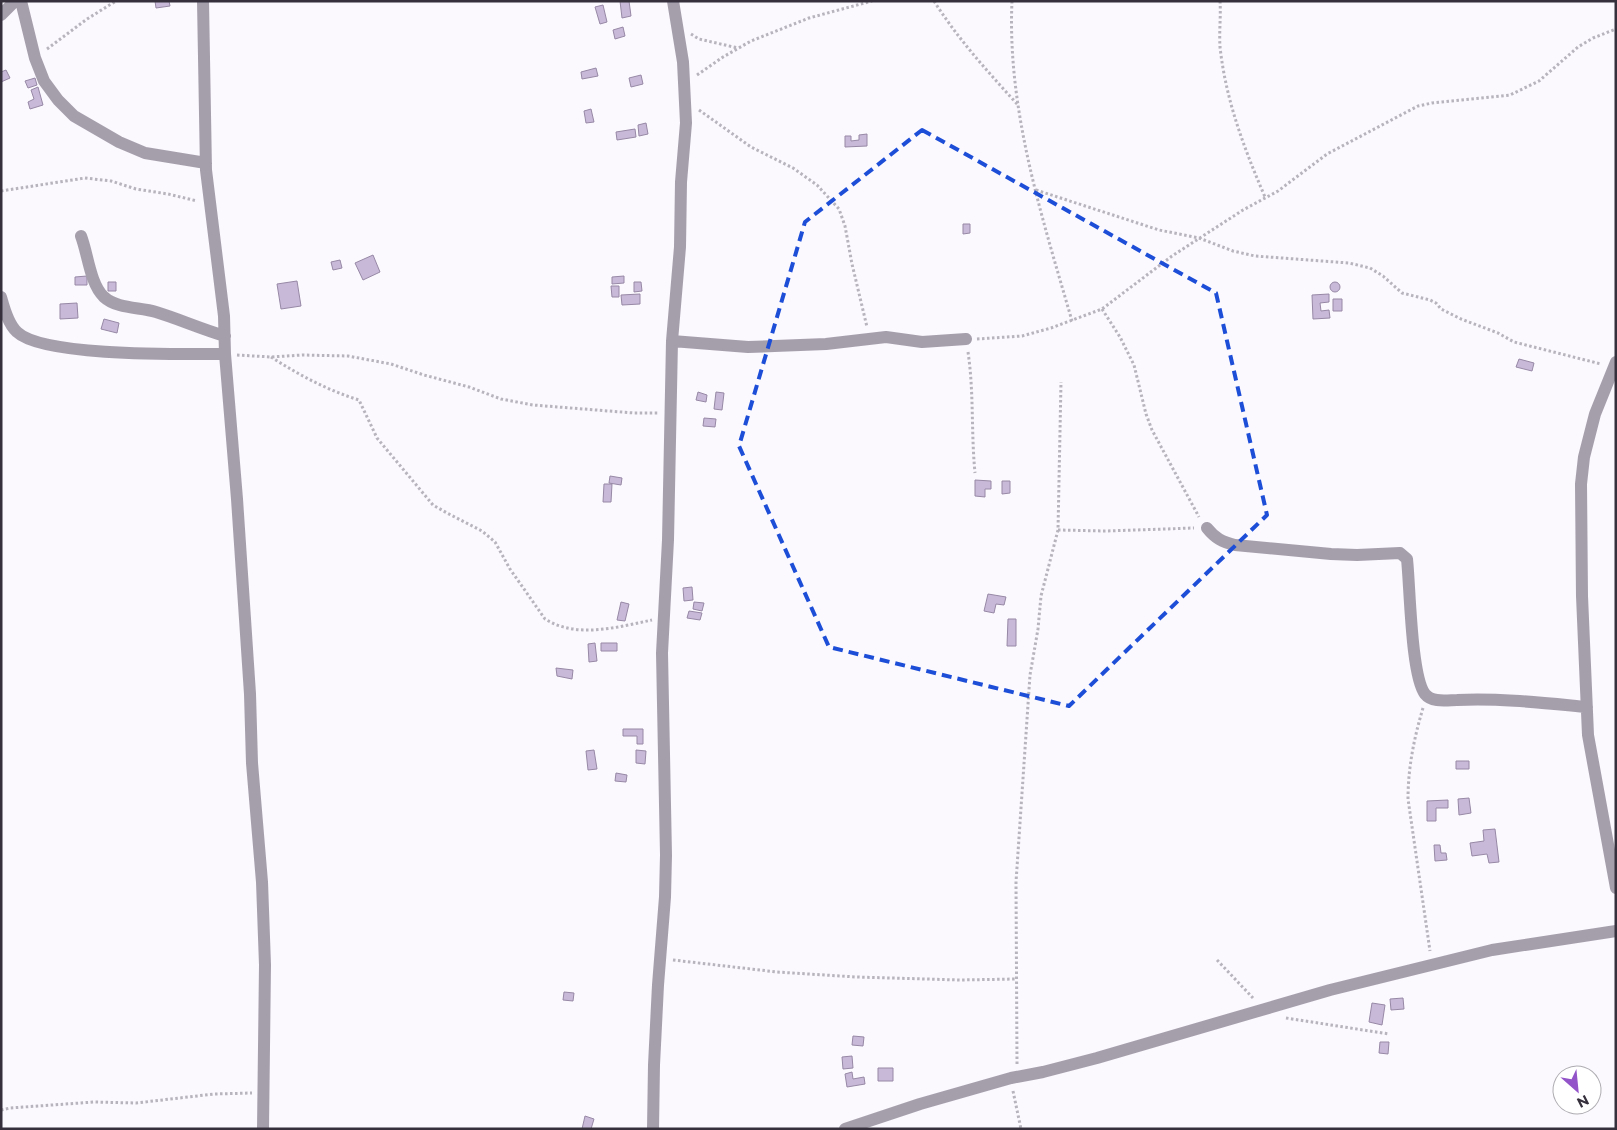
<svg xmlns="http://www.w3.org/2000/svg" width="1617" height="1130" viewBox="0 0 1617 1130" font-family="Montserrat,sans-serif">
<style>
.building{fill:#c8b9d8;stroke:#9789a6}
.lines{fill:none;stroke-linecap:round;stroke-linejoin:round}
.path{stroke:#b8b4bd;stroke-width:3;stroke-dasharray:2.5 2.5;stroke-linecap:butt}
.minor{stroke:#a59fac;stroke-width:12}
.marked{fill:none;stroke:#1d4ed8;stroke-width:4;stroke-dasharray:10 6;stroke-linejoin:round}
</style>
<rect width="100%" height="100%" fill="#fbf8fe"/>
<!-- building -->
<path class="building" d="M155 1H169L170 6 156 8Z
M620 1H629L631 16 622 18Z
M603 5 607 22 600 24 595 7Z
M623 27 625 36 615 39 613 30Z
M596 68 598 76 582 79 581 72Z
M6 70 10 78 1 82V72Z
M641 75 643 84 631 87 629 78Z
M35 78 37 85 28 88 25 81Z
M38 87 43 105 30 109 28 102 34 99 31 90Z
M591 109 594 122 586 123 584 111Z
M646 123 648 134 639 136 638 125Z
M635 129 636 137 617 140 616 132Z
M867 134V146L845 147V136H851V141L859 140V135Z
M963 224H970V233L963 234Z
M373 255 380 272 363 280 355 263Z
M340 260 342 268 333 270 331 262Z
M87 276V285H75V277Z
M624 276V283L612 284V277Z
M297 281 301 306 281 309 277 284Z
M1330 287a5 5 0 1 1 10 0a5 5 0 1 1-10 0Z
M108 282H116V291H108Z
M634 282H641L642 291 634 292Z
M611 286H619V297H612Z
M640 294V304L622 305 621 295Z
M1329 294V302L1320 303 1321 311 1329 310 1330 318 1313 319 1312 295Z
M1333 299H1342V311H1333Z
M77 303 78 318 60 319V304Z
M104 319 119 323 117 333 101 329Z
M1519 359 1534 363 1532 371 1516 367Z
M698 392 707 395 706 402 696 400Z
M716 392 724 393 722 410 714 409Z
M704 418 716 419 715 427 703 426Z
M610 476 622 478 621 485 609 483Z
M975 480 991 481V489H985V497L975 496Z
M1002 481H1010V493L1002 494Z
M604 484H612L611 502H603Z
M692 587 693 600 684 601 683 588Z
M988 594 1006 597 1004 605 996 604 994 613 984 611Z
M621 602 629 604 625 621 617 620Z
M694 602 704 603 702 611 693 609Z
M689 611 702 613 700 620 687 618Z
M1008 619H1016V646H1007Z
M595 643 597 661 589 662 588 644Z
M601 643H617V651H601Z
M556 668 573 670 572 679 557 676Z
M623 729H643V744H637V736H623Z
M594 750 597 769 588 770 586 751Z
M636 750 646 751 645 764 636 763Z
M1456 761H1469V769H1456Z
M616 773 627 775 626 782 615 781Z
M1469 798 1471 813 1459 815 1458 799Z
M1448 800V808H1436V821H1427V801Z
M1495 829 1499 862 1489 863 1487 854 1472 856 1470 843 1484 841 1483 830Z
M1434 845H1440L1441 853H1446L1447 860 1435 861Z
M564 992 574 993 573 1001 563 1000Z
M1403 998 1404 1009 1391 1010 1390 999Z
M1372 1003 1385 1005 1382 1025 1369 1022Z
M853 1036 864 1037 863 1046 852 1045Z
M1380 1042H1389L1388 1054 1379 1053Z
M852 1056 853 1068 843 1069 842 1057Z
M878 1068H893V1081H878Z
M852 1072 853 1079 864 1077 865 1084 847 1087 845 1074Z
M585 1116 594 1119 591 1129H582Z"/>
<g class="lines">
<!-- path -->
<path class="path" d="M934 1C958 39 988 72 1018 105
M1012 1C1007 110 1042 217 1072 321
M1220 1C1221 16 1219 32 1220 47 1226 101 1244 148 1265 197
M691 34 699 39 738 48
M47 49 87 19 116 1
M697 75 723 57 751 41 809 18 872 1
M699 110 751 147 793 168 817 185 839 209 845 226 852 264 867 327
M1036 190 1159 230 1199 238 1233 251 1255 256 1349 263 1370 268 1383 276 1402 293 1430 300 1436 303 1441 309 1461 319 1498 333 1514 342 1601 364
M1 191 85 178 111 181 136 189 168 194 197 201
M1102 309 1120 337 1134 365 1146 414 1152 430 1199 517
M977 339 1022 336 1051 328 1102 309 1172 256 1243 210 1278 191 1327 154 1418 106 1432 103 1510 95 1539 81 1578 47 1593 38 1616 29
M968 352C974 392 971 432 975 473
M237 355 271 357 302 355 348 356 391 364 424 375 469 387 501 399 533 405 634 413H658
M271 357C299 375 327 390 359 400L377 438 433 505 447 513 482 531 495 542 510 569 545 619C577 639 618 627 652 620
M1058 530 1105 531 1194 528
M1423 708C1414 738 1408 768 1408 799L1430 951
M673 960 777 972 856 977 960 980 1016 979
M1217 960 1253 998
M1286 1018 1389 1034
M1017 1064 1016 882 1030 675 1038 629 1041 596 1058 530 1061 382
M1013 1091 1021 1129
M1 1110 10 1108 94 1102 136 1103 214 1094 252 1093"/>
<!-- minor -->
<path class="minor" d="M21 1 35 58 44 81 58 100 74 116 119 142 145 153 206 163
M203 1 206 170 224 316 225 354 237 499 250 694 252 763 262 882 265 965 263 1129
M1 15 15 1
M81 236C88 254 90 284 104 297 117 309 140 307 156 312 179 319 201 329 225 336
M1 297C4 308 8 324 17 332 43 357 185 354 225 354
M672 341 748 347 826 344 886 337 922 342 966 339
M1616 362 1595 414 1584 457 1581 484 1582 596 1588 735 1616 888
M1207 528C1215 538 1222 542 1235 545L1331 554 1357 555 1400 553 1407 559C1410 586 1411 676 1425 694 1432 703 1448 700 1457 700 1501 698 1544 703 1587 707
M653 1129 654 1065 658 985 665 897 666 855 662 653 668 540 672 341 680 247 681 182 686 123 683 62 673 1
M845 1129 920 1104 1011 1078 1043 1072 1097 1058 1330 990 1492 950 1616 931"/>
</g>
<!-- marked area -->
<path class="marked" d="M922 130 1216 293 1267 515 1069 706 829 647 739 446 805 222Z"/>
<!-- border -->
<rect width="1617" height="1130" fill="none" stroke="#35303c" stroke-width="5"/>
<!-- north arrow -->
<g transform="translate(1577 1090) rotate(153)"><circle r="24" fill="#ffffff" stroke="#aeacb1"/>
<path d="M0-4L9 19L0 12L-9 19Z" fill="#9353c9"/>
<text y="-8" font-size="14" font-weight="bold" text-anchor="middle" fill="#35303c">N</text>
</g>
</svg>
